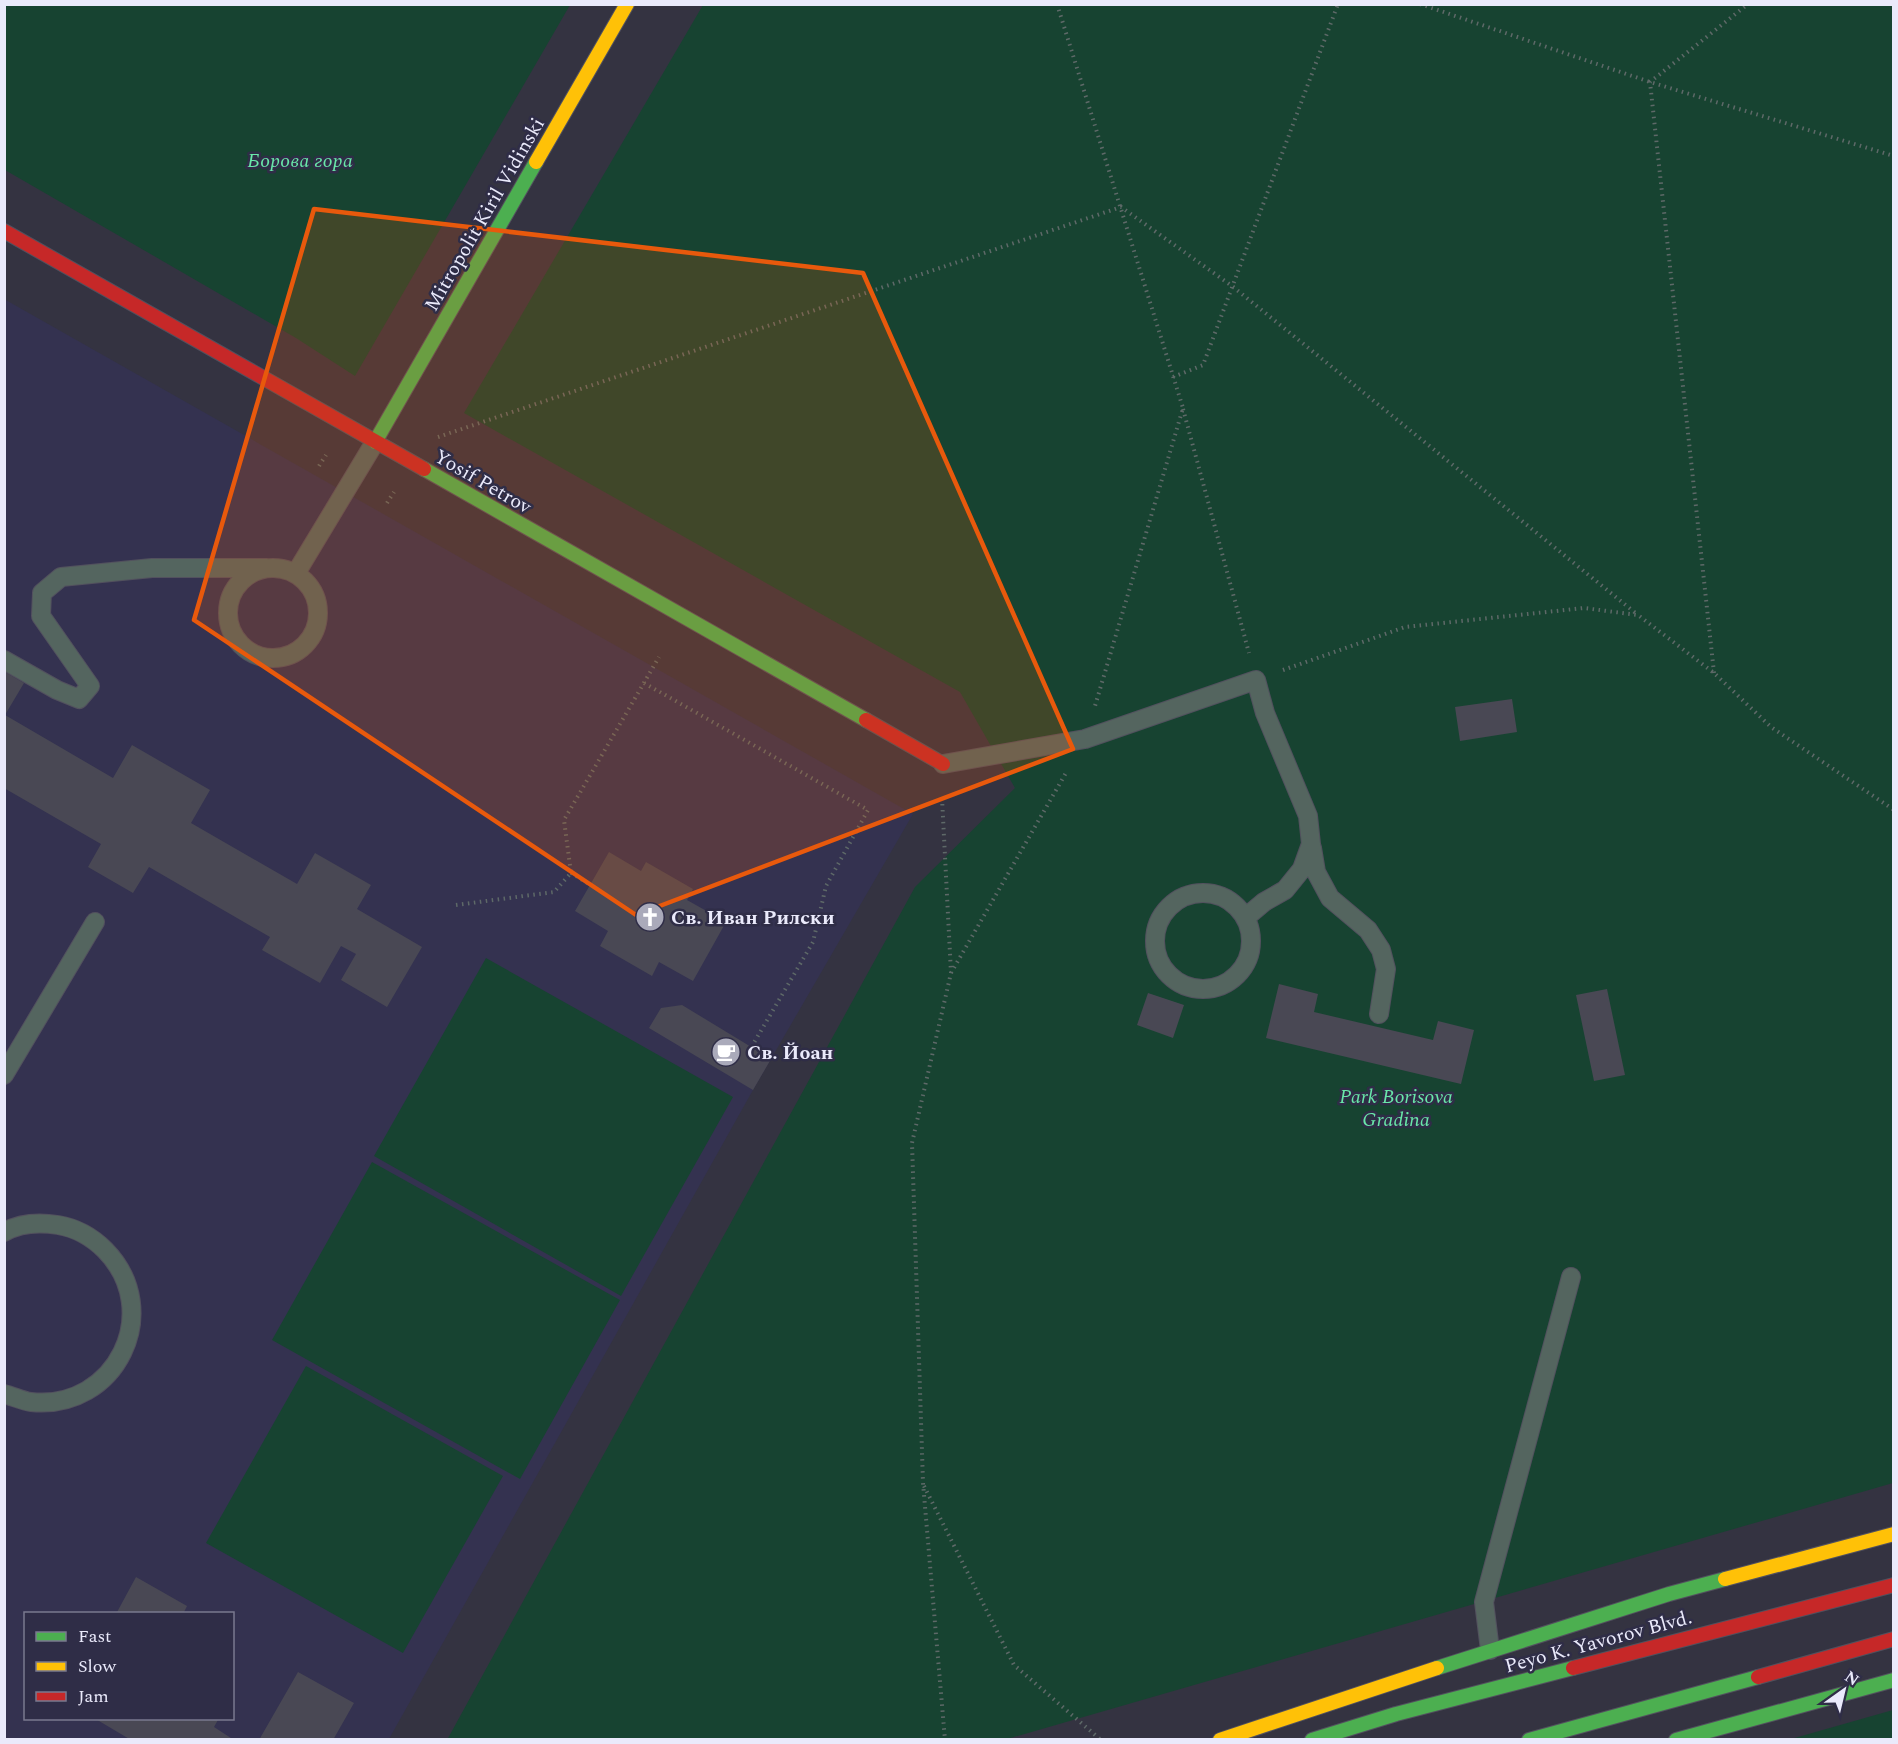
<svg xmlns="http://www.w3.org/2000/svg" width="1898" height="1744" viewBox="0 0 1898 1744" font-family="Spectral,serif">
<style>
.built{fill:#343250;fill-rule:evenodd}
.green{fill:#174331}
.building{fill:#494854}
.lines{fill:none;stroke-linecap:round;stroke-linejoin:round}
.lane-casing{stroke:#52515e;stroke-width:20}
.fast-casing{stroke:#52515e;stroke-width:16}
.slow-casing{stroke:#52515e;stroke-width:16}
.jam-casing{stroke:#52515e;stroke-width:16}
.path{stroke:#5e6968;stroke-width:4;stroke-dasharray:1.5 4.5;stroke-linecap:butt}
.lane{stroke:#54655f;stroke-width:18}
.fast{stroke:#4caf50;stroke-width:14}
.slow{stroke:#ffc107;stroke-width:14}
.jam{stroke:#c62828;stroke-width:14}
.marked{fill:#e8590c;fill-opacity:0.2;stroke:#e8590c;stroke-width:4.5;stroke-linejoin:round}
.labels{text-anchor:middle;stroke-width:5;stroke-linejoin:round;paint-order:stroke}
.park-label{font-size:20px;font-style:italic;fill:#69e7a9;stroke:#2f2d47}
.street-label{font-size:20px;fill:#eaeafb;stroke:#2f2d47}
.poi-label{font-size:20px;font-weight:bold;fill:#eaeafb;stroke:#2f2d47;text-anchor:start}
</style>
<rect width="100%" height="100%" fill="#343341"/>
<!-- built -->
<path class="built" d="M4 299 913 814 753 1090 389 1739H5ZM26 1614H232V1718H26Z"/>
<!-- green -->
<path class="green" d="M5 4H570V5L355 376 296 338 5 170Z
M703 5H1893V1483L1007 1739 447 1740 915 887 1015 788 960 692 464 413Z
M486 958 733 1097 621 1296 374 1156Z
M372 1162 620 1300 520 1479 272 1340Z
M306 1366 503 1476 403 1653 206 1543Z
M1893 1710V1739H1791Z"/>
<!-- building -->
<path class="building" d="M5 672 24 683 5 715 113 778 132 745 210 790 191 823 297 884 315 853 371 885 357 909 422 947 387 1007 341 980 356 954 341 946 320 983 262 950 270 937 149 867 133 893 88 867 101 844 4 788Z
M1512 699 1517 732 1460 741 1455 707Z
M609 852 641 871 646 862 693 889 687 900 726 922 693 981 659 962 652 976 600 946 608 931 575 911Z
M1279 984 1318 994 1314 1012 1433 1040 1438 1021 1474 1030 1461 1084 1266 1038Z
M1607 989 1625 1075 1594 1081 1576 995Z
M1148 993 1184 1005 1173 1038 1137 1025Z
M682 1005 771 1059 753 1090 649 1028 661 1008Z
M136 1577 187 1606 183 1614H116Z
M298 1672 354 1703 333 1740H259Z
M94 1718H219L214 1727 234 1740H131Z"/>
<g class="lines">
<!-- lane casing -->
<g class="lane-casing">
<path id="lane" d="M228 613a45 45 0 1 1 90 0a45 45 0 1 1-90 0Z
M296 573 375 442
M4 660 57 690 79 699 90 686 41 616 42 593 61 577 152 568H266
M943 764 1085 739 1256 680 1265 713 1308 816 1311 844 1302 869 1285 890 1264 902 1245 918
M1312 848 1316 872 1330 898 1368 930 1381 950 1386 969 1379 1014
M1155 941a48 48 0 1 1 96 0a48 48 0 1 1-96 0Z
M4 1075 95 922
M4 1232C20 1223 40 1222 58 1225 76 1228 92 1237 105 1250 165 1311 116 1411 31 1402 22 1401 13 1396 4 1394
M1490 1650 1484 1602 1571 1277"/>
</g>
<!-- fast casing -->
<g class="fast-casing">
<path id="fast" d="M375 442 536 162
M424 469 866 720
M1437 1668 1669 1594 1725 1579
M1312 1740 1396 1714 1573 1668
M1529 1740 1758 1677
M1676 1740 1894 1680"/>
</g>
<!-- slow casing -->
<g class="slow-casing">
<path id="slow" d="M536 162 627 4
M1725 1579 1894 1534
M1220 1740 1437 1668"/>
</g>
<!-- jam casing -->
<g class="jam-casing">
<path id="jam" d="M4 231 424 469
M866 720 943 764
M1573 1668 1894 1585
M1758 1677 1894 1639"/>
</g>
<!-- path -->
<path class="path" d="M1057 4 1183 408 1095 706
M1420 4 1650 82 1894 156
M1173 377 1203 365 1338 4
M1183 409 1249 653
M438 437 1121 207 1232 286 1638 615
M319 466 326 455
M387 503 394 492
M1283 670 1405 627 1584 608 1638 615 1714 673 1771 727 1894 810
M1714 673 1650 82 1748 4
M644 683 868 810 826 886 813 942 752 1046
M942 798 951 973 912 1143 923 1483 945 1740
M571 873 589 884
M456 905 554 892 571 873 564 820 659 657
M951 973 1067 771
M924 1486 1014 1665 1101 1740"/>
<!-- lane -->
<use href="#lane" class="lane"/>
<!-- fast -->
<use href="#fast" class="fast"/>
<!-- slow -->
<use href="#slow" class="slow"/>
<!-- jam -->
<use href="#jam" class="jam"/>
</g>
<!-- marked area -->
<path class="marked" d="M314 209 863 273 1073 749 636 915 194 620Z"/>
<!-- icons -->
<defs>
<g id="church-disc" transform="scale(1.5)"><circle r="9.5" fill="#aaaaba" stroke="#2f2d47"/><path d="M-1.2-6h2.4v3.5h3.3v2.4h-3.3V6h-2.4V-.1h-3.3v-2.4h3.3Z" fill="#fff"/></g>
<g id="cafe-disc" transform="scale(1.5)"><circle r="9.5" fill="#aaaaba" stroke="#2f2d47"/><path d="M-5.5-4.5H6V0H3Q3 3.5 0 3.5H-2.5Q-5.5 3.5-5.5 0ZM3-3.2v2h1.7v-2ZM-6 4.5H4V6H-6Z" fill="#fff"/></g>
</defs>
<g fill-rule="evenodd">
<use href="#church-disc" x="650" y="917"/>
<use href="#cafe-disc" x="726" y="1052"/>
</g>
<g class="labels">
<!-- park labels -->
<g class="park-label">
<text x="300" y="167">Борова гора</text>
<text x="1396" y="1103">Park Borisova<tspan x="1396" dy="23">Gradina</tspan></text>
</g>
<!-- street labels -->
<g class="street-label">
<text transform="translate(484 214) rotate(-60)" y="7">Mitropolit Kiril Vidinski</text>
<text transform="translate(483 481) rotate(30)" y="7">Yosif Petrov</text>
<text transform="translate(1598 1641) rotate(-15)" y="7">Peyo K. Yavorov Blvd.</text>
</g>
<!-- poi labels -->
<g class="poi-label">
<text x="671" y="924">Св. Иван Рилски</text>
<text x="747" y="1059">Св. Йоан</text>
</g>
</g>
<!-- border -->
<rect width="1898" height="1744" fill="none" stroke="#eaeafb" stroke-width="12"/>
<!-- legend -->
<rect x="24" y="1612" width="210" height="108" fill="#2f2d47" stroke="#7a798f" stroke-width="1.5"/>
<rect x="36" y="1632" width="30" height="9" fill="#4caf50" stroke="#7a798f" stroke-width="1.5"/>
<text x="78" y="1642" font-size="18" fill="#eaeafb">Fast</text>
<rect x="36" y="1662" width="30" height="9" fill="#ffc107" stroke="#7a798f" stroke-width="1.5"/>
<text x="78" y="1672" font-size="18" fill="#eaeafb">Slow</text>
<rect x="36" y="1692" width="30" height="9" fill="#c62828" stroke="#7a798f" stroke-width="1.5"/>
<text x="78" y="1702" font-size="18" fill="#eaeafb">Jam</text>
<!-- north arrow -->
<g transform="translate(1844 1690) rotate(34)" stroke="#2f2d47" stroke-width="4.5" paint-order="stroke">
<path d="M0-4.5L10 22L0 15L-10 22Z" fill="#eaeafb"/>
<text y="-9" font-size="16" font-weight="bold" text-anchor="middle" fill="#eaeafb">N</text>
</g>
</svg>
